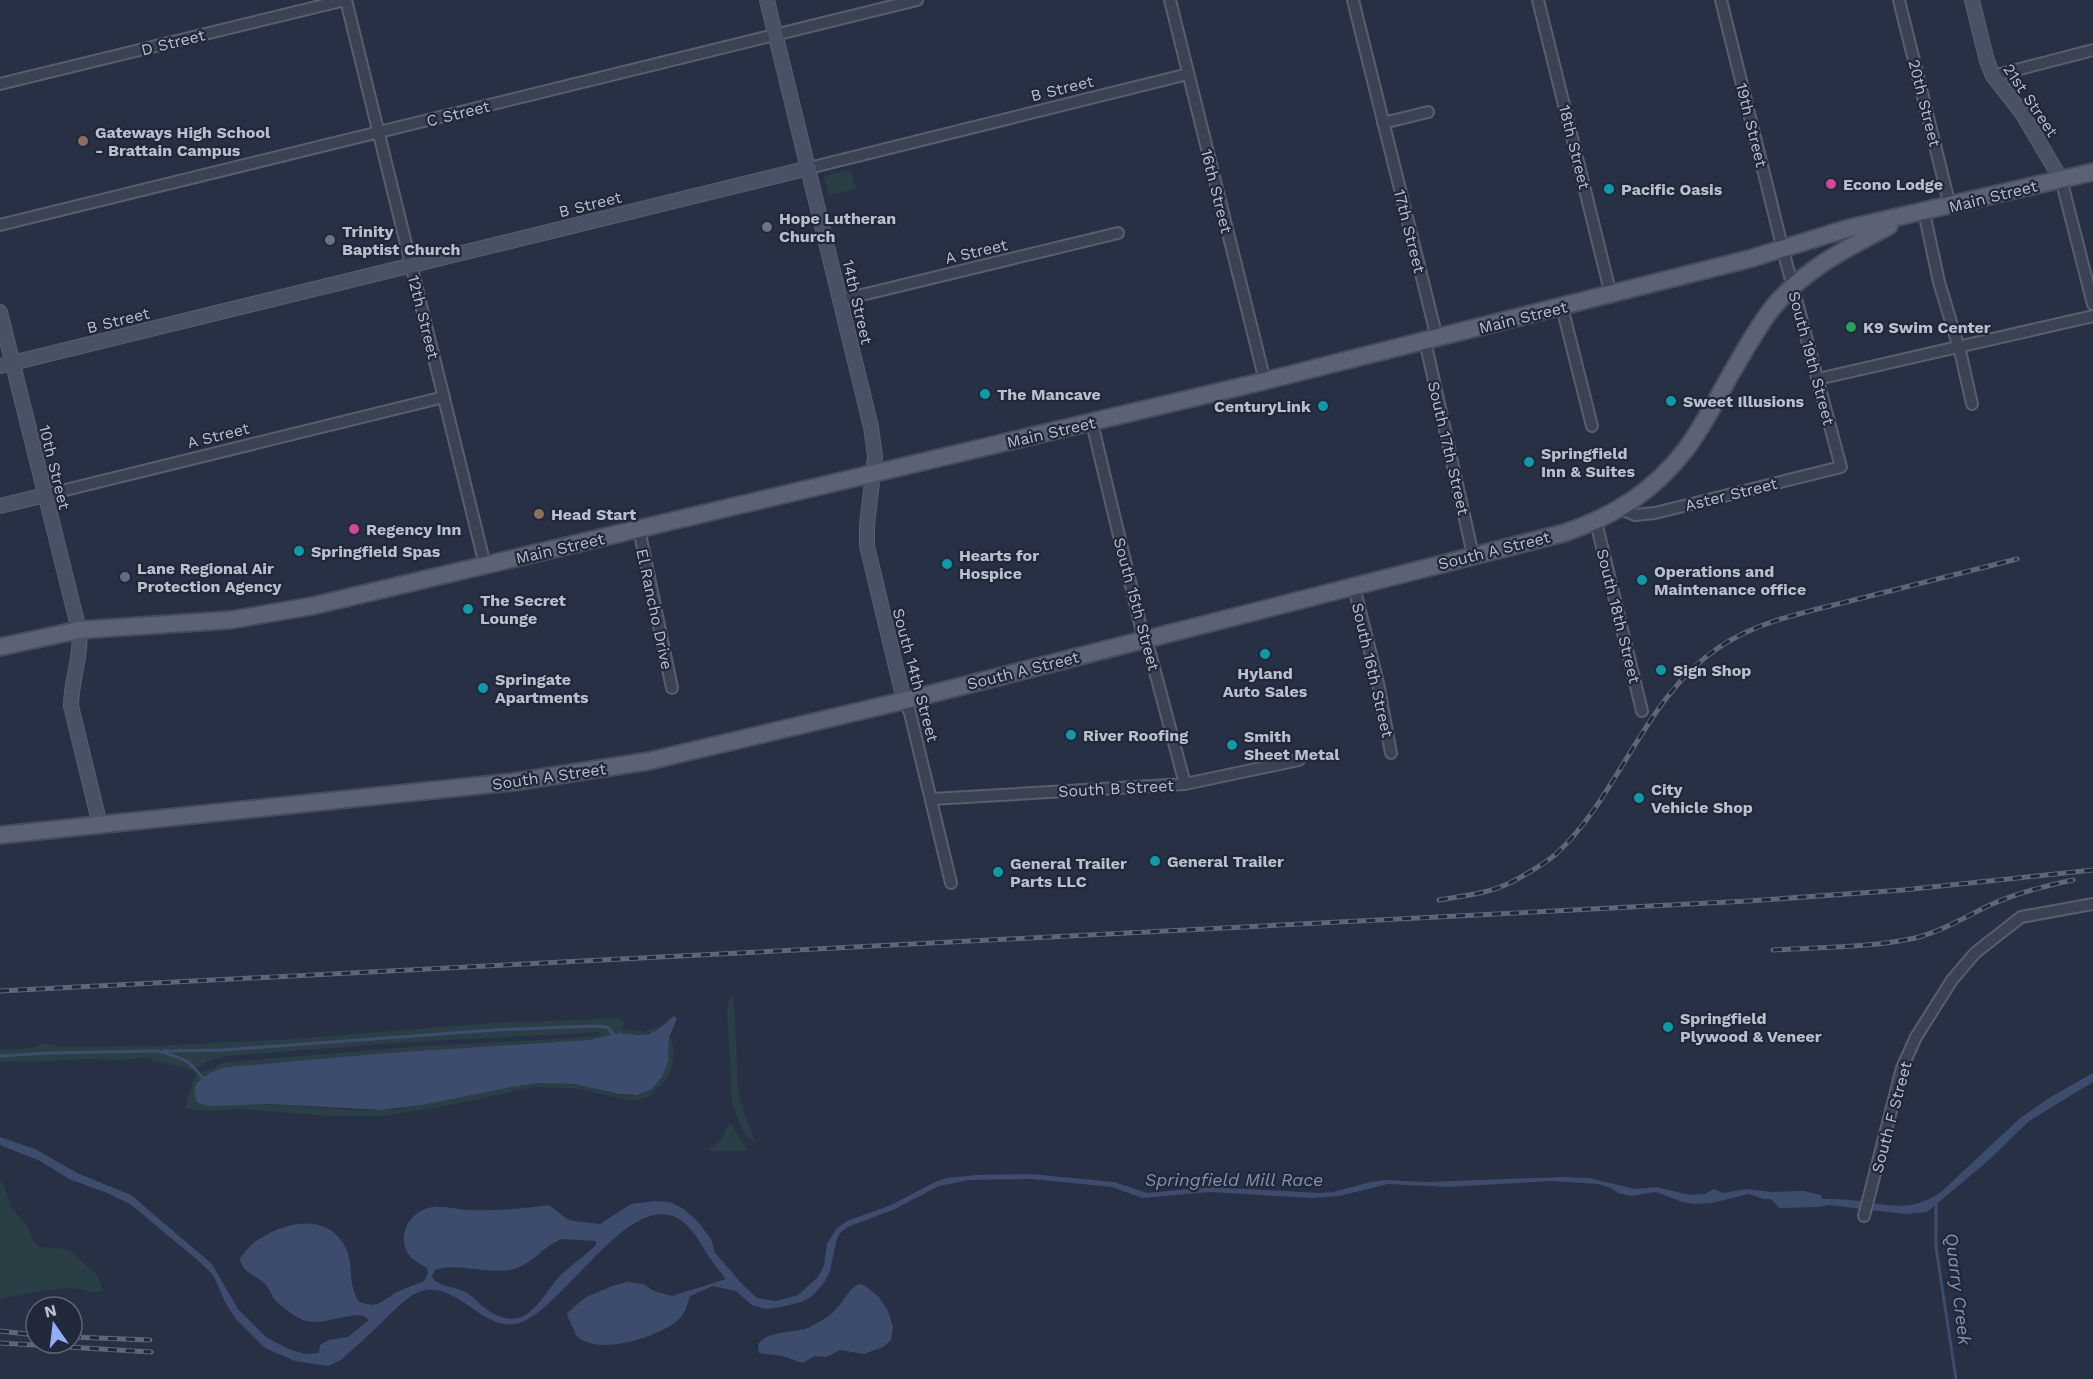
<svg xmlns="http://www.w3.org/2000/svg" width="2093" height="1379" viewBox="0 0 2093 1379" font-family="'Work Sans',sans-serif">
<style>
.green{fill:#293f45}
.water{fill:#3d4c6d;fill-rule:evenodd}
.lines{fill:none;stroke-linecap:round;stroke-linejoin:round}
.stream{stroke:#3d4c6d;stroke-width:3}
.street-casing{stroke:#575e6e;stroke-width:14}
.secondary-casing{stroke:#575e6e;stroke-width:16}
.primary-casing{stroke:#454c5d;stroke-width:20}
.street{stroke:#3b4353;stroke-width:10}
.secondary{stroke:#495166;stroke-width:14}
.primary{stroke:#5a6273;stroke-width:16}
.rail-casing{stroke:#5e667a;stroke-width:5}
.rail{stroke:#202839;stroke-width:3;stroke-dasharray:9;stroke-linecap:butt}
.education-dot{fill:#8d6e63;stroke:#202839;stroke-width:2}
.hotel-dot{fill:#d1479c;stroke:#202839;stroke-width:2}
.culture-dot{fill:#0f9aa8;stroke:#202839;stroke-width:2}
.worship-dot{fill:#6b7280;stroke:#202839;stroke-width:2}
.leisure-dot{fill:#2e9e5b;stroke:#202839;stroke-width:2}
.service-dot{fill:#5c6f8a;stroke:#202839;stroke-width:2}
.labels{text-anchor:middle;stroke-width:4.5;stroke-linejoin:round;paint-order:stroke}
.street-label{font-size:16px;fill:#b9bfcd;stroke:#202839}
.poi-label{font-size:16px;font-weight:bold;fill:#b9bfcd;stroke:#202839;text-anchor:start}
.water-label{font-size:18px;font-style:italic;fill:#8091b4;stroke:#202839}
</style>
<rect width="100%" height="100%" fill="#273044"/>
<!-- green -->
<path class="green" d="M851 170 856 189 829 195 824 176Z
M730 996 734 997 738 1089 743 1110 755 1142 754 1144 744 1133 732 1103 727 1011Z
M620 1018 625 1022 622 1029 645 1032 655 1027 658 1029 643 1035 619 1033 589 1040 386 1053 228 1067 204 1076 196 1100 202 1105 207 1106C233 1105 259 1104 285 1105 322 1107 360 1113 398 1109 446 1103 493 1084 541 1083 553 1083 566 1083 578 1085 598 1088 625 1101 644 1093 665 1085 670 1058 669 1039L671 1038 674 1050 672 1067 666 1079 650 1096 634 1101 574 1088 534 1087 441 1107 382 1116H328L243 1109 210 1111 188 1109 186 1107 187 1098 196 1075 226 1062 423 1046 579 1038 596 1036 601 1032 395 1043 227 1056 212 1060 191 1070 146 1058 118 1060 87 1059 55 1061 0 1062V1050L34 1048 44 1043 62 1047 148 1046 277 1040 492 1023Z
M730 1122 748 1151H710L709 1149 721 1140Z
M0 1180 4 1185 11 1208 26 1224 36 1245 44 1248H59L70 1251 95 1273 100 1280 102 1290C93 1296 84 1289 75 1288 61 1287 12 1295 0 1300Z"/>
<!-- water -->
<path class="water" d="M674 1016 677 1018 669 1038 668 1061 662 1077 652 1089 638 1095 619 1094 574 1084 539 1083 511 1087 422 1105 381 1110 270 1104 207 1106 198 1103C185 1082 212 1070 228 1067L386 1053 589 1040 619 1033 639 1035 649 1034 657 1030Z
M2093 1073V1082L2029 1121 1989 1160 1927 1212 1905 1214 1829 1205 1819 1207 1779 1208 1771 1199H1763L1749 1194 1712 1203 1696 1204 1682 1202 1656 1192 1631 1196 1618 1193 1611 1188 1599 1184 1552 1181 1448 1187 1388 1184 1339 1196 1312 1198 1210 1192 1142 1198 1112 1187 1031 1179 969 1180 939 1186 893 1210 850 1226 842 1231 837 1238 830 1271 824 1283 811 1297 801 1302 781 1307 766 1309 752 1305 736 1291 713 1286 690 1296C687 1305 685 1315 677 1321 657 1337 602 1355 579 1338 574 1335 575 1330 572 1326 570 1321 568 1319 567 1313L586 1297 615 1285 627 1282 643 1284 654 1291 672 1296 726 1279C721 1273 716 1267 712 1261 702 1247 696 1232 682 1221 631 1184 564 1310 519 1323 481 1335 453 1270 411 1296 399 1304 389 1316 378 1326 366 1338 353 1349 341 1360L328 1366 295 1361 265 1348 236 1319 226 1304 213 1275 201 1263 130 1204 107 1193 69 1179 40 1161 0 1145V1137L35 1149 77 1173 131 1195 212 1264 238 1309 267 1338 291 1350 306 1354 319 1353 320 1345 328 1340 348 1337 369 1320 364 1316 358 1315C316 1320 312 1333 277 1302 271 1297 270 1288 264 1283 254 1274 241 1272 240 1258 245 1252 250 1245 256 1241 282 1223 324 1212 343 1243 353 1258 349 1272 353 1288 354 1292 356 1297 358 1301 377 1310 381 1301 397 1292 405 1288 415 1285 424 1281L428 1273 427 1268C414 1261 403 1254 404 1237 405 1222 417 1209 433 1207 444 1206 455 1209 466 1210 494 1211 522 1209 549 1205L567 1219 573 1221 600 1224 631 1204 655 1201 670 1202 684 1209 698 1222 711 1239 715 1253 744 1286 757 1298 776 1301 798 1295 818 1277 824 1265 827 1244 837 1228 847 1221 891 1205 935 1182 947 1178 977 1175 1031 1174 1114 1182 1147 1193 1209 1187 1320 1193 1333 1192 1371 1182 1384 1180 1427 1182 1562 1177 1589 1178 1635 1189 1657 1187 1690 1195 1705 1194 1714 1189 1723 1193 1746 1189 1773 1192 1804 1191 1821 1195 1822 1199C1832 1199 1841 1199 1851 1200 1885 1204 1910 1214 1941 1192L2019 1119 2049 1098ZM562 1239 596 1241V1245C585 1256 572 1264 561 1275 539 1298 528 1335 489 1311 481 1306 475 1298 467 1293 457 1286 437 1288 432 1276L435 1270C453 1262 486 1274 510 1270 532 1266 542 1246 562 1239Z
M860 1284 865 1286 879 1297 888 1311 893 1327 891 1340 883 1347 864 1354 840 1350 826 1357 815 1356 802 1363 783 1356 759 1353 758 1345C765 1330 795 1334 810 1327 820 1322 830 1316 837 1308 845 1300 849 1287 860 1284Z"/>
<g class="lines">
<!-- stream -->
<path class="stream" d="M164 1051 223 1050 494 1030 594 1026 607 1027 614 1035
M0 1056 48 1053 157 1051C163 1052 186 1059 190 1064 195 1068 199 1074 204 1079
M1936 1204V1247L1956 1379"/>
<!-- street casing -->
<g class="street-casing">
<path id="street" d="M346 0 485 565
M1170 0 1265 381
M1353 0 1437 338
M1538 0 1611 295
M1899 0 1950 206
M1993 76 2093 50
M0 84 345 0
M1383 123 1428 112
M809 168 1188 74
M2061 179 2093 304
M1924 212 1939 282 1961 355 1972 404
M0 225 917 0
M841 300 1118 233
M1562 307 1592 426
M1425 341 1473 555
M1818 379 2093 316
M1092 423 1144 640 1150 653 1185 784
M45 495 444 397
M1621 509 1635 515 1655 513 1841 467 1783 250 1721 0
M1596 522 1642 711
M639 529 672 688
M1354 587 1378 683 1391 753
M904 700 910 713 951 883
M932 799 1185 784 1299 760
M1864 1216 1902 1068 1916 1037 1952 980 1975 953 2021 917 2093 904"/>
</g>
<!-- secondary casing -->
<g class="secondary-casing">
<path id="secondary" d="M767 0 871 427 875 456 867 525V546L904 700
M1972 0 1987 61 1993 76 2022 113 2061 179
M0 312 79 630C82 656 71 680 71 706L100 825
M0 366 809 168
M0 506 45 495"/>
</g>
<!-- primary casing -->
<g class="primary-casing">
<path id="primary" d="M0 647 79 630 230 620 312 606 1252 384 1749 259 1849 228 2093 172
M0 835 513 782 649 761 915 698 1564 533C1614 516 1653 492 1686 449 1705 424 1719 394 1735 367 1747 346 1759 325 1774 306 1806 268 1847 248 1889 226"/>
</g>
<!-- street -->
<use href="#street" class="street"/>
<!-- secondary -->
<use href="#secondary" class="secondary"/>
<!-- primary -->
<use href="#primary" class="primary"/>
<!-- rail casing -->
<g class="rail-casing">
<path id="rail" d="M1439 900C1461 896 1485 894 1505 885 1517 880 1546 863 1556 854 1620 795 1643 699 1718 648 1759 620 1811 611 1858 599 1911 586 1964 572 2017 559
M1773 950C1820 947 1869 948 1915 938 1943 931 1965 917 1990 905 2017 893 2044 886 2073 880
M0 991 1748 901 1903 890 2093 870
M0 1331 36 1335
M72 1337 150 1340
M0 1343 151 1352"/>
</g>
<!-- rail -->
<use href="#rail" class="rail"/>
</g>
<!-- markers -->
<g class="education-dot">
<circle cx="83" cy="141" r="6"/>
<circle cx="539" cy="514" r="6"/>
</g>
<g class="hotel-dot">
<circle cx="1831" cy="184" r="6"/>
<circle cx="354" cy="529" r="6"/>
</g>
<g class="culture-dot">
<circle cx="1609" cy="189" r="6"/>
<circle cx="985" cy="394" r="6"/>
<circle cx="1671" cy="401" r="6"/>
<circle cx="1323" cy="406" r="6"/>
<circle cx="1529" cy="462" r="6"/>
<circle cx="299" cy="551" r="6"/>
<circle cx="947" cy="564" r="6"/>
<circle cx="1642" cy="580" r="6"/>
<circle cx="468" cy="609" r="6"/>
<circle cx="1265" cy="654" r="6"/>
<circle cx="1661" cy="670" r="6"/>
<circle cx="483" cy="688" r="6"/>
<circle cx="1071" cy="735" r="6"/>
<circle cx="1232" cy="745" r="6"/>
<circle cx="1639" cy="798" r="6"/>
<circle cx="1155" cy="861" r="6"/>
<circle cx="998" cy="872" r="6"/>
<circle cx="1668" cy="1027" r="6"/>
</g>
<g class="worship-dot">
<circle cx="767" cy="227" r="6"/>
<circle cx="330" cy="240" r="6"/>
</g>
<circle class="leisure-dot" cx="1851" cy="327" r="6"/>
<circle class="service-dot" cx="125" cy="577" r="6"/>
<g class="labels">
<!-- street labels -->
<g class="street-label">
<text transform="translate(173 42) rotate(-14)" y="6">D Street</text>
<text transform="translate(1062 88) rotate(-14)" y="6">B Street</text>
<text transform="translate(2031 100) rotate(56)" y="6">21st Street</text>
<text transform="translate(1925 103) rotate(76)" y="6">20th Street</text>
<text transform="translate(458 113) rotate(-14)" y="6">C Street</text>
<text transform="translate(1752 125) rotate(76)" y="6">19th Street</text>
<text transform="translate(1575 147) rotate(76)" y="6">18th Street</text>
<text transform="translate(1217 191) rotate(76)" y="6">16th Street</text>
<text transform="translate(1993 196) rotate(-14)" y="6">Main Street</text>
<text transform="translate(590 204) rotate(-14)" y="6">B Street</text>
<text transform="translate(1410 231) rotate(76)" y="6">17th Street</text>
<text transform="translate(976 251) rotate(-13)" y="6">A Street</text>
<text transform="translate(858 302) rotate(77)" y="6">14th Street</text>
<text transform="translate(424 317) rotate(76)" y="6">12th Street</text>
<text transform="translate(1523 317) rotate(-14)" y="6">Main Street</text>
<text transform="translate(118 320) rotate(-14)" y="6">B Street</text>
<text transform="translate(1812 358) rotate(75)" y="6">South 19th Street</text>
<text transform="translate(1051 432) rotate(-13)" y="6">Main Street</text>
<text transform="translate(218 435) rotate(-14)" y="6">A Street</text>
<text transform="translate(1449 448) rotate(77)" y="6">South 17th Street</text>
<text transform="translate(55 467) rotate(76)" y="6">10th Street</text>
<text transform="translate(1731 494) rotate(-14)" y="6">Aster Street</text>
<text transform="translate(560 548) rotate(-13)" y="6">Main Street</text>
<text transform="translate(1494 550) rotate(-14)" y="6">South A Street</text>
<text transform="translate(1137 604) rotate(75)" y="6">South 15th Street</text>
<text transform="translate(655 609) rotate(78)" y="6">El Rancho Drive</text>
<text transform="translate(1619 616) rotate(76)" y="6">South 18th Street</text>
<text transform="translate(1023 670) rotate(-14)" y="6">South A Street</text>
<text transform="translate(1373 670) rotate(77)" y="6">South 16th Street</text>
<text transform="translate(916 675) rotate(75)" y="6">South 14th Street</text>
<text transform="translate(549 776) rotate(-8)" y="6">South A Street</text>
<text transform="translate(1116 788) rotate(-3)" y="6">South B Street</text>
<text transform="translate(1891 1117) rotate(-75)" y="6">South F Street</text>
</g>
<!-- poi labels -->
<g class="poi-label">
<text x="95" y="138">Gateways High School<tspan x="95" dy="18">- Brattain Campus</tspan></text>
<text x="1843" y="190">Econo Lodge</text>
<text x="1621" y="195">Pacific Oasis</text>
<text x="779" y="224">Hope Lutheran<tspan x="779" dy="18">Church</tspan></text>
<text x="342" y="237">Trinity<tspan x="342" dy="18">Baptist Church</tspan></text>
<text x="1863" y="333">K9 Swim Center</text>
<text x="997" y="400">The Mancave</text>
<text x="1683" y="407">Sweet Illusions</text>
<text x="1311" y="412" text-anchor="end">CenturyLink</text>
<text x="1541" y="459">Springfield<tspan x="1541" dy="18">Inn &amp; Suites</tspan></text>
<text x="551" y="520">Head Start</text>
<text x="366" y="535">Regency Inn</text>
<text x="311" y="557">Springfield Spas</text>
<text x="959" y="561">Hearts for<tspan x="959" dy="18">Hospice</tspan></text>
<text x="137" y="574">Lane Regional Air<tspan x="137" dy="18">Protection Agency</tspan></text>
<text x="1654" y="577">Operations and<tspan x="1654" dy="18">Maintenance office</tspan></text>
<text x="480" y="606">The Secret<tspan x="480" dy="18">Lounge</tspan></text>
<text x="1673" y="676">Sign Shop</text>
<text x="1265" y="679" text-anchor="middle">Hyland<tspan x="1265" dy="18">Auto Sales</tspan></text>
<text x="495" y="685">Springate<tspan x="495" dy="18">Apartments</tspan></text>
<text x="1083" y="741">River Roofing</text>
<text x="1244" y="742">Smith<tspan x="1244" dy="18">Sheet Metal</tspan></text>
<text x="1651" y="795">City<tspan x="1651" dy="18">Vehicle Shop</tspan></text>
<text x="1167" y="867">General Trailer</text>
<text x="1010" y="869">General Trailer<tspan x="1010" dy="18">Parts LLC</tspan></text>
<text x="1680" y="1024">Springfield<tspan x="1680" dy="18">Plywood &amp; Veneer</tspan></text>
</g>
<!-- water labels -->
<g class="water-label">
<text x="1234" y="1186">Springfield Mill Race</text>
<text transform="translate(1958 1289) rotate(83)" y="6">Quarry Creek</text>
</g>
</g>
<!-- north arrow -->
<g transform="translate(54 1325) rotate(346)"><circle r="28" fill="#202839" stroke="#5d6474" stroke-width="1.5"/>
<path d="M0-4.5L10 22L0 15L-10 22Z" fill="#91aff9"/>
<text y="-9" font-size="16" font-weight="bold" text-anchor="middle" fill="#b9bfcd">N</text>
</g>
</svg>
